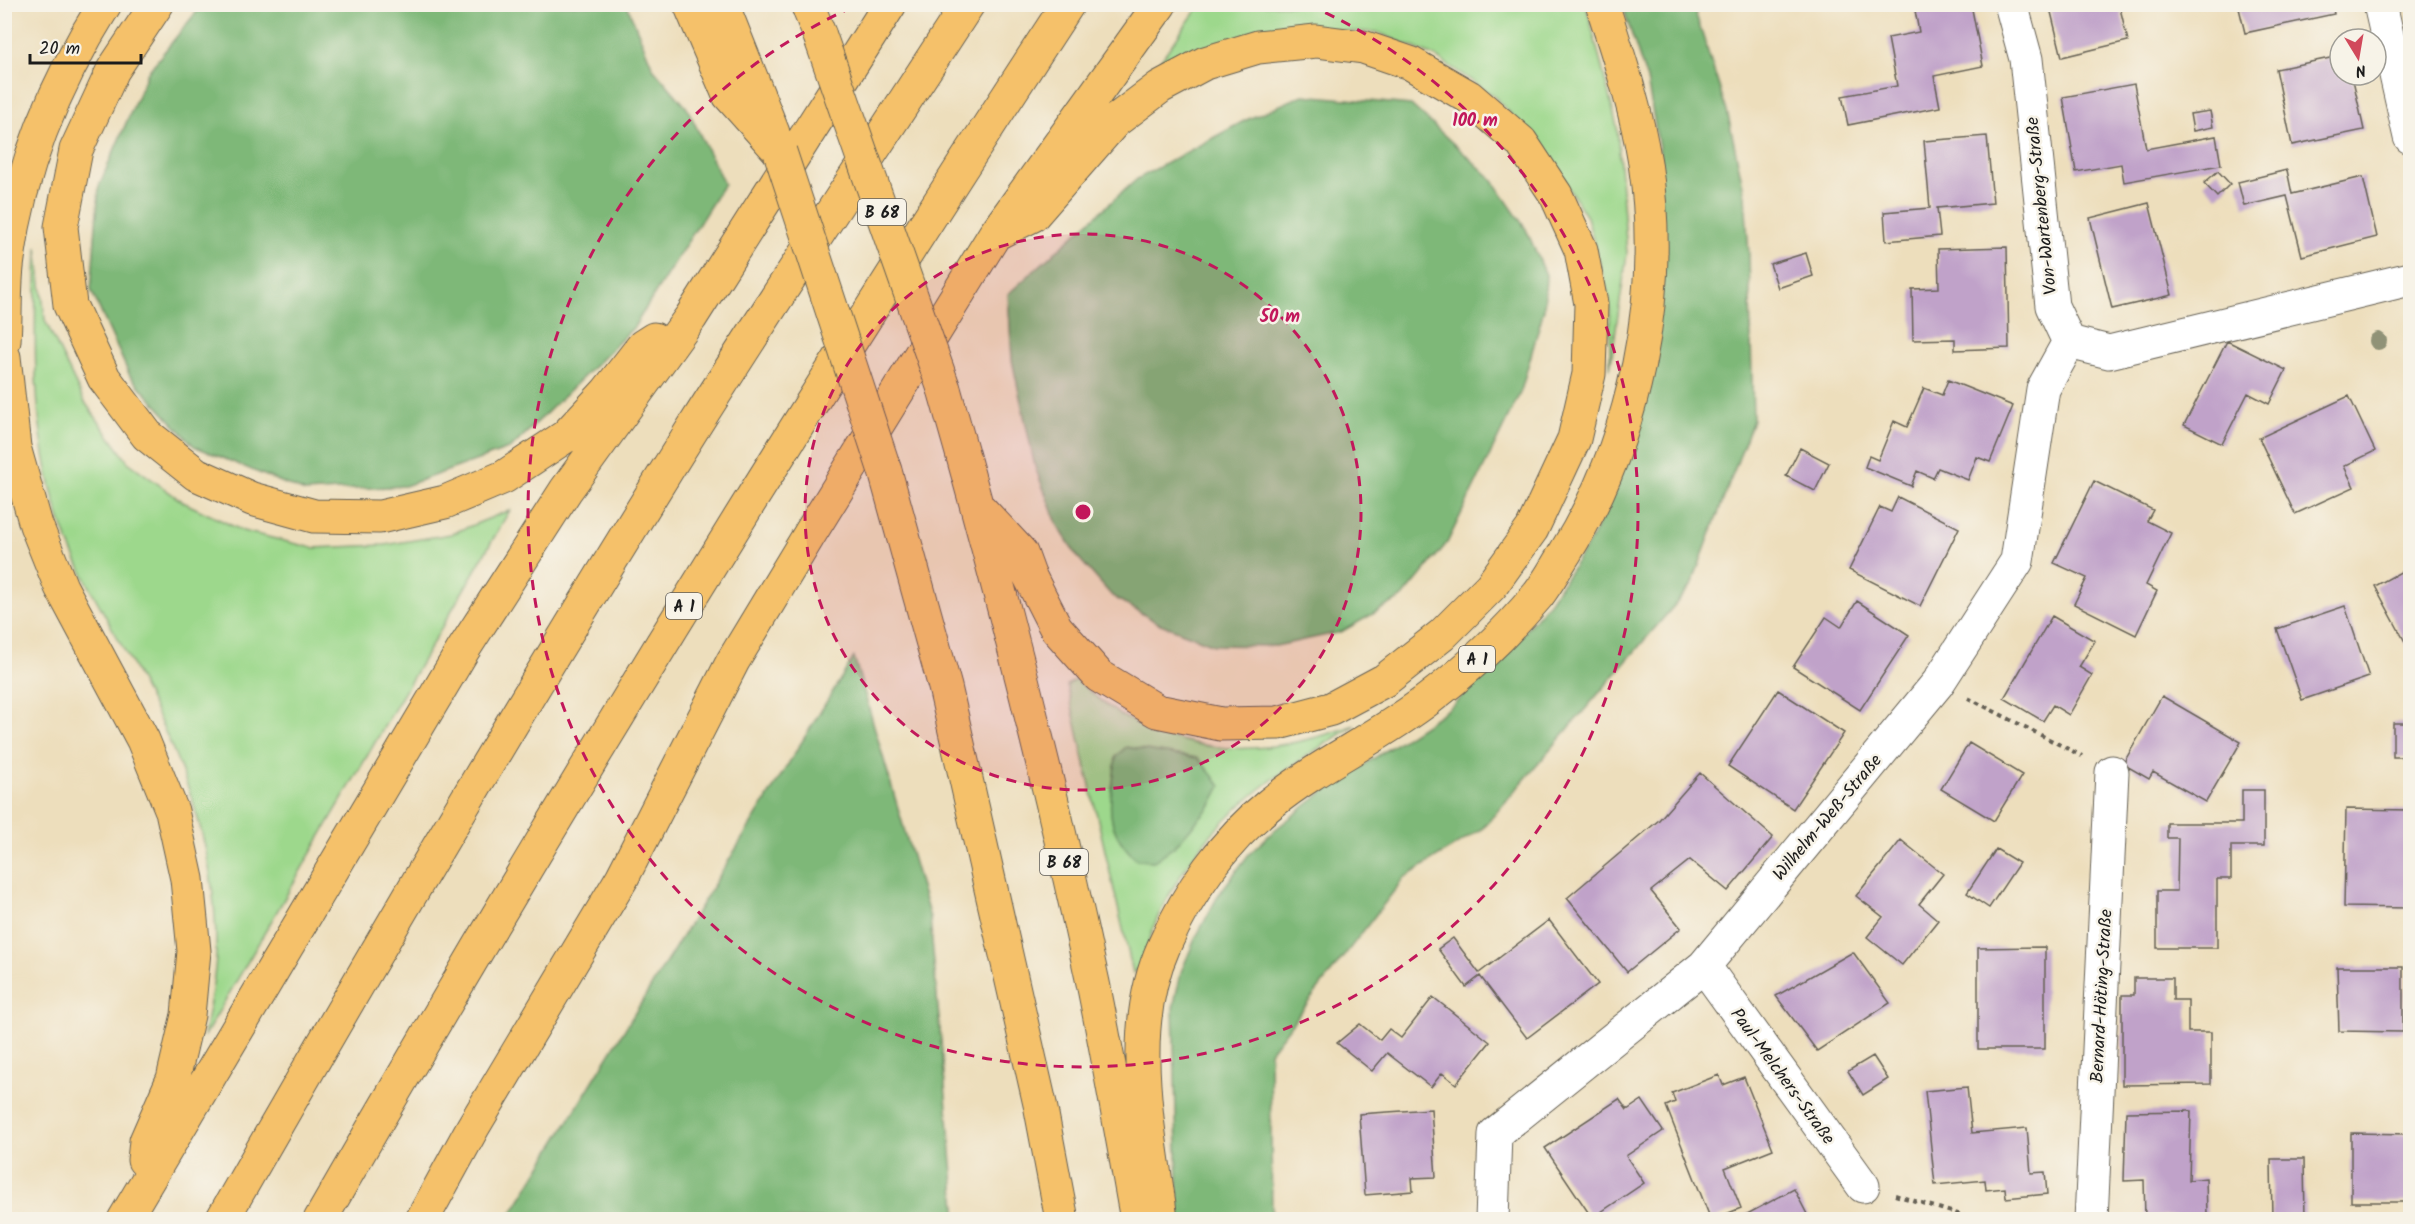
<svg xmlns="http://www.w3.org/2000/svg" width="2415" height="1224" viewBox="0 0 2415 1224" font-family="Kalam,sans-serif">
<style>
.green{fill:#9dd88c;stroke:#5c7a54;stroke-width:1.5}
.forest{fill:#7eb878;stroke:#4d6a4a;stroke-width:1.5}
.building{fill:#c0a2c9}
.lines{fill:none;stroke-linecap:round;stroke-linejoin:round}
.street-casing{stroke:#656054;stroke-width:35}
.highway-casing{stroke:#656054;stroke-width:35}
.path{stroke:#656054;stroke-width:4;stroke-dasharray:4.5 4.5;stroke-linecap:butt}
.street{stroke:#fff;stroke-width:33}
.highway{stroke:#f5c16b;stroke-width:33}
.highway-bridge-casing{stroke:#656054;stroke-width:35;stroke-linecap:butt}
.highway-bridge{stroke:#f5c16b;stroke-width:33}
.tree{fill:#909277}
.ring{fill:none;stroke:#c2185b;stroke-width:3;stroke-dasharray:10 8}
.labels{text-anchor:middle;stroke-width:5;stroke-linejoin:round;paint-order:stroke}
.shield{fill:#f7f3e8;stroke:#5e5c59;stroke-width:1.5}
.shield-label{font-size:16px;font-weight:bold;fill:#1c1c1c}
.street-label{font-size:18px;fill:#1c1c1c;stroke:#f7f3e8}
.centre{fill:#c2185b;stroke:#f7f3e8;stroke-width:3}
.ring-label{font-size:18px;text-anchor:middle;font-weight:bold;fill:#c2185b;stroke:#f7f3e8;stroke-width:5;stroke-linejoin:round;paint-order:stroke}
</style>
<rect width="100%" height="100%" fill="#f7f3e8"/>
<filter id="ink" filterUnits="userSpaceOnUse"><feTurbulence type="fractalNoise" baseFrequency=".0167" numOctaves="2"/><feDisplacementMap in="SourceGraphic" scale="12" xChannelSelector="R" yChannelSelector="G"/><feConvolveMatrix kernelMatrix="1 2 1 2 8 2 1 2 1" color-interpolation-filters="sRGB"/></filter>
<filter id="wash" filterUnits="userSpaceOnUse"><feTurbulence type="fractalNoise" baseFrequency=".008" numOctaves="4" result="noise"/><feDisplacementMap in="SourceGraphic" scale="24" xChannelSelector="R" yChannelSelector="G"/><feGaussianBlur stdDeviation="1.35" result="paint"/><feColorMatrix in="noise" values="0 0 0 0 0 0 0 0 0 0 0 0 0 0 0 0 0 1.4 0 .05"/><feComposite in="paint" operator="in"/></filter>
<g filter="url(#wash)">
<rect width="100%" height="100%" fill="#eddebc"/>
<!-- green -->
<path class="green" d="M1200 5H1586L1617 127 1627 254 1610 369V301L1587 217 1544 149 1493 95 1436 57 1377 32 1269 30 1157 65Z
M37 247 45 320 84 401 128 462 183 502 243 531 313 548 385 545 451 534 510 510 204 1037C208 1009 216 979 216 952 217 838 179 753 127 655 103 611 75 565 59 517 31 428 34 338 37 247Z
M1076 680C1091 692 1107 707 1124 717 1204 760 1272 755 1355 725 1291 765 1224 806 1183 872 1172 889 1160 910 1153 929 1147 945 1148 961 1133 973L1067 685Z"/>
<!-- forest -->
<path class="forest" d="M202 5H627L653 68 687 108 724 184 634 327 511 448 405 486 305 492 194 446 130 376 91 290 99 186 148 72Z
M1622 5H1693L1728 115 1745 196 1749 255 1753 420 1691 586 1483 828 1404 878 1270 1052 1272 1219 1179 1220 1173 1008 1181 972 1195 939 1219 894 1249 854 1277 828 1326 790 1447 710 1498 663 1550 601 1591 540 1615 487 1661 159 1647 80Z
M1303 95 1411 105 1491 178 1526 229 1546 275 1544 309 1521 391 1447 543 1403 597 1341 632 1276 646 1214 645 1158 623 1112 596 1077 556 1058 526 1035 467 1012 360 1008 294 1137 179 1244 121Z
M854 657 930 918 957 1219H508Z
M1126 747 1198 758 1221 786 1211 805 1175 846 1154 861 1137 860C1099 824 1112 802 1116 756Z"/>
<g id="blocks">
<!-- building -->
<path class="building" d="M1971 4 1983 66 1934 76 1940 107 1848 125 1842 96 1897 86 1888 38 1919 32 1914 5Z
M2049 4H2119L2128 41 2062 57Z
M2238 4H2332L2334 14 2245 33Z
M2340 56V75H2352L2364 130 2292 145 2276 69Z
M2134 84 2146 149 2216 136 2221 165 2124 182 2121 164 2076 172 2063 97Z
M2210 111 2213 127 2193 131 2190 114Z
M1987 136 1993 203 1937 208 1940 236 1886 241 1884 212 1930 208 1924 141Z
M2287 170 2292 194 2363 177 2377 237 2302 256 2287 196 2244 206 2238 182Z
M2218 171 2230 184 2217 197 2204 183Z
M2149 203 2172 295 2112 309 2090 218Z
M2007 247 2009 348 1955 350V339L1913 340 1912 289 1939 288 1938 249Z
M1806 253 1813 276 1778 288 1770 264Z
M2227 341 2286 370 2269 404 2248 393 2222 444 2184 425Z
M1948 380 2013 406 1990 462 1977 457 1968 480 1938 468 1933 478 1917 471 1911 486 1865 467 1869 456 1878 460 1894 421 1907 427 1924 388 1942 395Z
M2349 396 2375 451 2344 466 2354 487 2295 514 2259 438Z
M1800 448 1829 463 1815 491 1786 476Z
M2094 481 2153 510 2147 521 2171 533 2146 585 2157 591 2136 635 2074 604 2087 578 2054 563Z
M1898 497 1959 528 1920 606 1849 570 1880 507 1891 512Z
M2406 569 2410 578V651L2375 586Z
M1857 601 1909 635 1860 710 1793 667 1826 617 1841 627Z
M2345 606 2369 677 2302 700 2277 629Z
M2052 616 2095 641 2079 667 2092 675 2069 715 2053 705 2043 721 2004 698Z
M1778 690 1844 733 1793 809 1728 766Z
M2162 696 2241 742 2206 802 2153 772 2149 779 2123 764Z
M2393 723H2410V757H2393Z
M1969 743 2022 775 1994 821 1941 789Z
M1700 773 1773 837 1728 891 1690 860 1651 891 1681 928 1627 972 1567 898 1659 820Z
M2242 790H2264V846H2231V879H2217V948H2157V891H2177L2178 838H2167V823H2242Z
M2346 809 2410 810V908L2344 907Z
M1901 840 1943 874 1919 904 1938 920 1902 965 1867 937 1883 917 1856 896Z
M1996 849 2019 863 1989 908 1967 893Z
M1549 920 1598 984 1527 1038 1480 976 1466 987 1438 949 1453 938 1479 973Z
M2045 947V1049H1978V948Z
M1853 952 1890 1003 1817 1051 1776 996Z
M2337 967H2403V1032L2339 1031Z
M2134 978H2173V1000H2188V1032H2211V1084L2122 1085V995H2134Z
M1433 997 1490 1042 1456 1084 1442 1073 1431 1087 1387 1053 1372 1071 1337 1043 1360 1024 1380 1040 1389 1029 1401 1038Z
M1873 1056 1888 1079 1863 1095 1848 1071Z
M1719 1075 1723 1085 1744 1077 1773 1149 1725 1168 1741 1208 1711 1220 1666 1106 1675 1102 1672 1093Z
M1967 1087 1972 1133 2027 1128 2031 1173 2045 1172 2047 1194 2006 1198 2005 1188 1986 1190 1985 1180 1935 1185 1925 1091Z
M1619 1099 1627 1110 1642 1100 1663 1131 1626 1156 1644 1183 1592 1218 1545 1148Z
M1431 1109 1436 1177 1412 1178 1413 1191 1365 1195 1359 1114Z
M2191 1111 2189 1180 2206 1178 2207 1215 2145 1217 2144 1180 2124 1181 2126 1112Z
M2351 1133 2410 1134V1202H2351Z
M2271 1159H2304L2305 1220H2272Z
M1794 1189 1810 1220H1736Z"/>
</g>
</g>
<g filter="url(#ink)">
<use href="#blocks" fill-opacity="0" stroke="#656054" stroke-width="1.5"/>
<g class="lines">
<!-- street casing -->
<g class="street-casing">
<path id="street" d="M2011 4 2026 59 2052 306 2069 342 2109 352 2410 279
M2380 4 2410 137
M1704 966 1863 1186
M1492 1220 1495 1134 1704 966 1938 683 2017 561 2043 389 2069 342
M2091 1220 2112 772"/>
</g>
<!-- highway casing -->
<g class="highway-casing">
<path id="highway" d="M157 4 113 70 76 150 61 227 70 305 104 378 147 435 196 474 252 499 314 516 380 517 445 502 504 477 566 436 607 392 643 346 654 339
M690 4 729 95 780 152
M722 4 773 133
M807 4 820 36
M4 341C6 314 4 285 8 259 20 167 56 82 105 4
M4 357 14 447 36 525 61 587 143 740 172 811 187 879 194 951 188 1015 173 1079 146 1141 144 1160
M944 389C1000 585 1050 783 1093 983 1109 1061 1123 1141 1137 1220
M885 471 945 687 1040 1104 1062 1220
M978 507 1021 553 1029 575 1056 628 1099 676 1157 711 1221 724 1278 723 1331 709 1385 680 1442 635 1491 586 1532 529 1574 439 1589 374 1591 304 1581 250 1556 195 1521 142 1469 97 1410 63 1363 47 1316 41 1258 47 1205 63 1160 87 1115 121 1033 215 995 234
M124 1220 463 650 566 490 691 317 890 4
M222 1220C375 952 531 686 695 425 784 284 877 144 968 4
M320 1220C557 807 807 402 1068 4
M422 1220 473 1127 622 878 733 661 811 532 995 234 1160 4
M1161 1220C1150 1130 1125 1032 1164 946 1188 892 1224 841 1270 804 1319 764 1380 737 1430 698 1470 668 1506 633 1538 595 1548 582 1556 567 1565 553 1635 441 1665 293 1645 163 1636 108 1619 57 1602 4"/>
</g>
<!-- path -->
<path class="path" d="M1968 698 2082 756
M1895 1195 1978 1220"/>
<!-- street -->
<use href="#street" class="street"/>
<!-- highway -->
<use href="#highway" class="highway"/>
<!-- highway-bridge casing -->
<g class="highway-bridge-casing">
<path id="highway-bridge" d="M820 36 944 389
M780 152 885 471"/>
</g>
<!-- highway-bridge -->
<use href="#highway-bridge" class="highway-bridge"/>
</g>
<!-- trees -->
<circle class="tree" cx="2378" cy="341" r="9"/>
</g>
<!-- distance rings -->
<circle cx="1083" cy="512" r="278" fill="#c2185b" fill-opacity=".12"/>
<g class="ring">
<circle cx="1083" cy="512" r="278"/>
<path d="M1309 5A555 555 0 1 1 857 5"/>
</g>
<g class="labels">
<!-- shield labels -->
<g class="shield">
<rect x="858" y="199" width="48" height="26" rx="4.5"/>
<rect x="666" y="593" width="36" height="26" rx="4.5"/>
<rect x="1459" y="646" width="36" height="26" rx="4.5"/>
<rect x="1040" y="849" width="48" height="26" rx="4.5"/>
</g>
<g class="shield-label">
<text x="882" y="218">B 68</text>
<text x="684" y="612">A 1</text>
<text x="1477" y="665">A 1</text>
<text x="1064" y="868">B 68</text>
</g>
<!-- street labels -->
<g class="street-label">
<text transform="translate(2041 206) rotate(-96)" y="6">Von-Wartenberg-Straße</text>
<text transform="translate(1827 817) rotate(-50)" y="6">Wilhelm-Weß-Straße</text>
<text transform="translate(2101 996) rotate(-87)" y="6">Bernard-Höting-Straße</text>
<text transform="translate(1783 1076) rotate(54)" y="6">Paul-Melchers-Straße</text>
</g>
</g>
<circle cx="1083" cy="512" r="9" class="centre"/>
<g class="ring-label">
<text x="1475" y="126">100 m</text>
<text x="1280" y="322">50 m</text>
</g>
<!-- margin -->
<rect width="2415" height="1224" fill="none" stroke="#f7f3e8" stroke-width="24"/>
<!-- north arrow -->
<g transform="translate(2358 57) rotate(169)"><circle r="28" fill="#f7f3e8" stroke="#9f9d96" stroke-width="1.5"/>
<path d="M0-4.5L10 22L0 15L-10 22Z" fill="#d1495b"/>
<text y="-9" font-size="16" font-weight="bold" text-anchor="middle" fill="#1c1c1c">N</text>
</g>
<!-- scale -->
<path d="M30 54v9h111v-9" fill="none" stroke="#1c1c1c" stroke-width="3"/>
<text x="39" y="54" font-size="18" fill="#1c1c1c" stroke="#f7f3e8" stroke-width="4.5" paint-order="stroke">20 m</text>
</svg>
